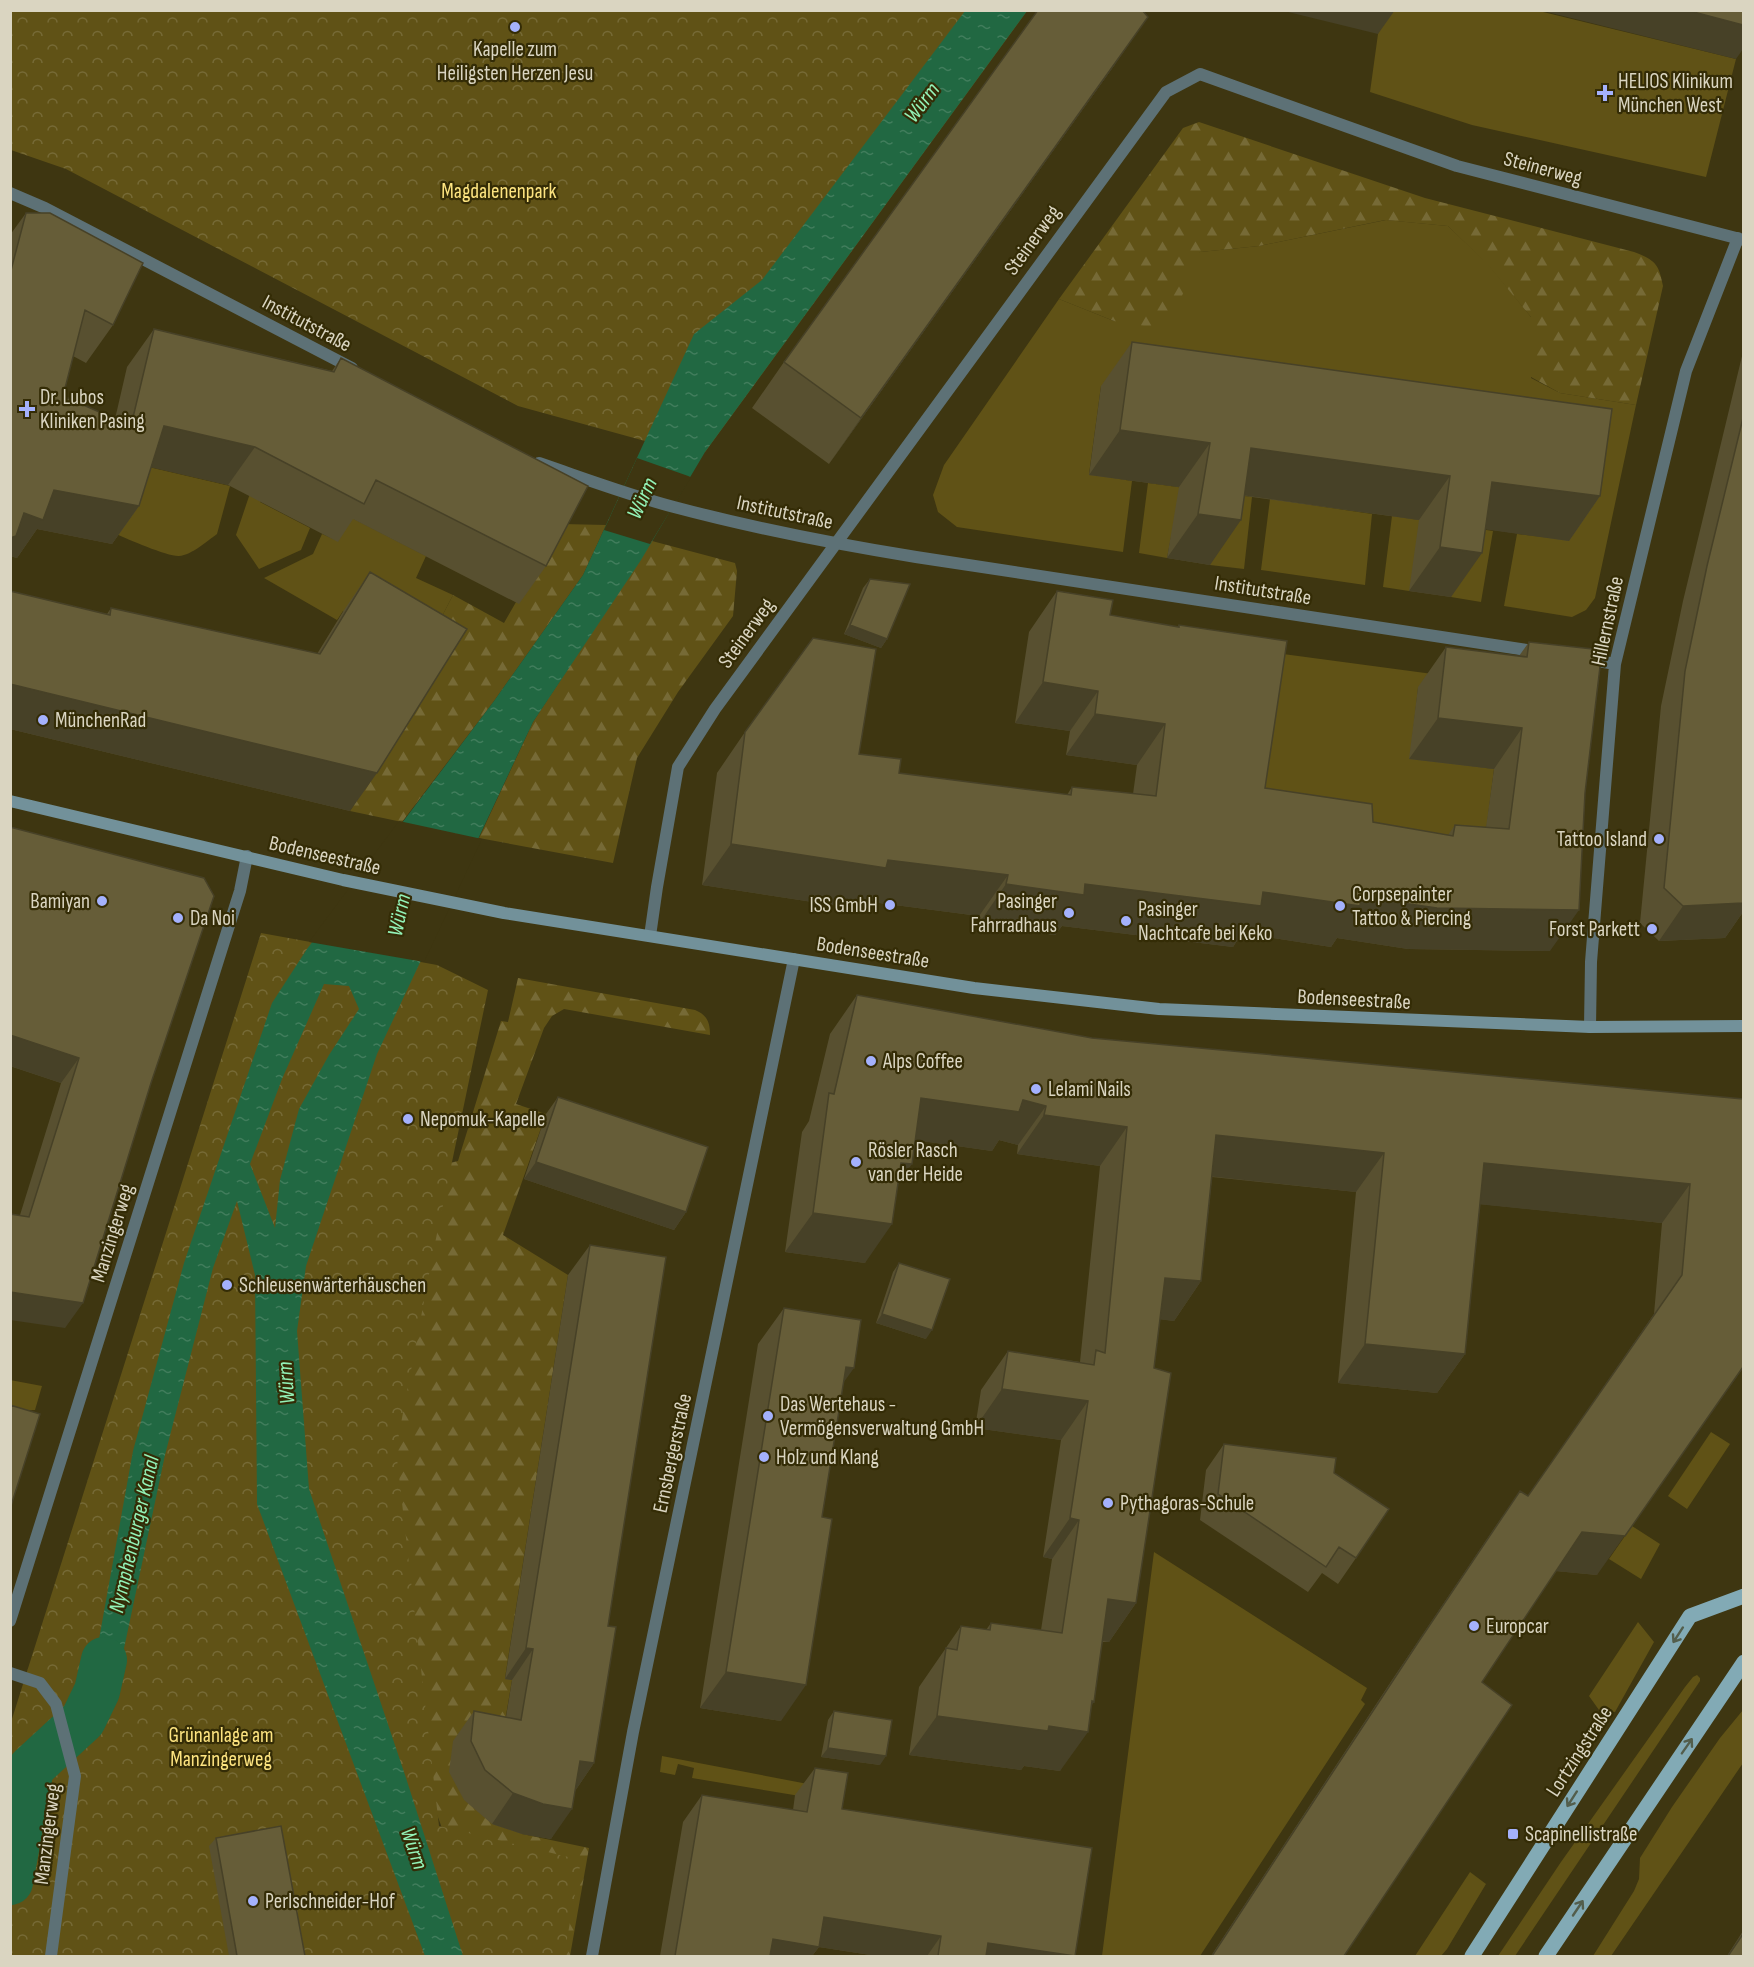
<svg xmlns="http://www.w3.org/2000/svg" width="1754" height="1967" viewBox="0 0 1754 1967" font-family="'Sofia Sans Condensed',sans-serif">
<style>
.green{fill:#605216}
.forest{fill:url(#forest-firs)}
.park{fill:url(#park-crowns)}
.water{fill:url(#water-ripples);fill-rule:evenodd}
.pier{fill:#3e3611}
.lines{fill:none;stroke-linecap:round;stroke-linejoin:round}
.canal{stroke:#216842;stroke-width:46}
.street{stroke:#5d7176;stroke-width:12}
.secondary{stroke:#72919a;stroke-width:12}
.primary{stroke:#82aab5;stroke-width:15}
.wall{fill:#585030}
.shaded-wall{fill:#474127}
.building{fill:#665d38;stroke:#474127;stroke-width:1.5}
.oneway{stroke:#535e4c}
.poi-dot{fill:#a4b1fc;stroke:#342c06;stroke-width:2}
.labels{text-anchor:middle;stroke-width:4.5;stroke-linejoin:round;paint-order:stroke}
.poi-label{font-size:21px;fill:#dad5c1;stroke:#342c06;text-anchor:start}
.street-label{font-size:21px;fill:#dad5c1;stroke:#342c06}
.park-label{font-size:21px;fill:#fde480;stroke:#342c06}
.water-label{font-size:22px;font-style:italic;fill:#93f3b8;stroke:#342c06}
</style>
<defs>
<pattern id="forest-firs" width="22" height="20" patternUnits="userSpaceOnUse" patternTransform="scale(1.5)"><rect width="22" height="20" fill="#605216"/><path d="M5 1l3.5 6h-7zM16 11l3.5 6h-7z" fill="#766a36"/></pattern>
<pattern id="park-crowns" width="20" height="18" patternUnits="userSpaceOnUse" patternTransform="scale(1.5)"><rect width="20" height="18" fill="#605216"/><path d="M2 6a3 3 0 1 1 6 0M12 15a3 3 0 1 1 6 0" fill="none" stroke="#766a36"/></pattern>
<pattern id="water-ripples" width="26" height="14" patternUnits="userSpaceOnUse" patternTransform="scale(1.5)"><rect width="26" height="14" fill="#216842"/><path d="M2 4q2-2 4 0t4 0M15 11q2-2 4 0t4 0" fill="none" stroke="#417d5c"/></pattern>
</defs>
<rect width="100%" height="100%" fill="#3e3611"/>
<!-- green -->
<path class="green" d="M1384 11H1539L1736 59 1706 177 1472 125 1370 92 1378 34Z
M1386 220 1448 226 1488 264 1531 317V378L1560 393 1636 405 1595 598 1586 610 1572 617 1504 606 1517 534 1569 540 1101 386 1089 474 1132 481 1123 552 957 527 938 512 933 495 944 465 1059 299 1114 321 1200 252 1259 246Z
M286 386 312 402 260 502 310 528 301 550 259 569 236 535Z
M123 461 230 486 217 534C207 541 192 555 179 556 169 557 127 539 116 534Z
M1148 483 1252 497 1244 569 1210 565 1171 537 1167 558 1139 553Z
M1270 499 1372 514 1365 585 1261 570Z
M1392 516 1493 531 1481 602 1451 597 1455 575 1409 591 1383 587Z
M350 517 426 556 416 578 453 595 421 657 343 611 337 620 264 578 313 554 322 534 338 541Z
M1156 637 1500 683 1418 688 1410 758 1494 769 1481 870 1237 829Z
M10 1380 42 1386 35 1410 11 1411Z
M1711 1432 1730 1444 1687 1509 1668 1496Z
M1632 1526 1660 1544 1641 1579 1609 1559Z
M1154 1552 1367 1688 1361 1700 1365 1704 1200 1956H1102Z
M1638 1622 1654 1642 1615 1712 1599 1710 1589 1696Z
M1697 1675 1700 1678V1681L1515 1956H1498L1561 1862 1685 1687 1693 1677Z
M1743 1710V1763L1611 1956H1593L1634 1891 1639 1879 1640 1858 1672 1807 1720 1738Z
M662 1756 839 1790 813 1956H803L824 1800 692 1778 694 1768 678 1764 675 1775 660 1772Z
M1470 1872 1486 1884 1447 1949 1441 1956H1415Z"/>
<!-- forest -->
<path class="forest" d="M1199 122 1425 198 1634 252C1655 260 1659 264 1663 286L1636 405 1560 393 1531 377V317L1488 265 1448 226 1385 220 1259 246 1200 252 1168 330 1114 321 1059 299 1183 128Z
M561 524 606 525 583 575 494 701 402 822 350 811 440 668 421 657 453 595 504 623Z
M652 541 735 563 737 571 733 616 678 692 637 758 613 863 479 838 533 722Z
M518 978 695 1010C707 1015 710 1022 710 1035L564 1009 552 1016 544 1028 516 1104 546 1114 503 1235 568 1275 505 1678 512 1680 500 1750 522 1834 589 1848 570 1956H538L464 1888 417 1760 388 1454 442 1165 458 1161 501 1021 508 1022Z"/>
<!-- park -->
<path class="park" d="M11 11H1027L705 452 645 441 518 406 66 169 11 150Z
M261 933 437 965 488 990 434 1248 396 1450 439 1826 581 1860 564 1956H11V1722Z"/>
<!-- water -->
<path class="water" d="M965 11H1027L705 452 641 560 533 722 377 1054 306 1266 297 1331 309 1489 406 1778 463 1956H425L257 1504 255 1275 237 1201 213 1268 165 1455 115 1691 104 1712 88 1733 77 1706 90 1689 133 1451 184 1263 272 1003 307 949 494 701 583 575 694 334 762 280ZM324 984 349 986 359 1009 329 1055 299 1109 280 1180 275 1228 250 1164 282 1079Z"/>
<!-- pier -->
<path class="pier" d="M637 458 691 477 650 544 604 530Z
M399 821 482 839 424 962 309 942Z"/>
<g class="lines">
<!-- canal -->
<path class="canal" d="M10 1882 31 1768 83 1720 97 1691 104 1660"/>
<!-- street -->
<path class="street" d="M10 193 45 208 352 368
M539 463C583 478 628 495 674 507 753 528 835 544 916 557L1540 652
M1587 659 1615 664
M650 936 657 887 678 767 715 709 1166 92 1200 74 1457 166 1744 240
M1590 1027 1591 962 1615 664 1686 371 1738 238
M10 1621 227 932 240 891 247 856
M10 1673 40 1683 56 1704 75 1776 51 1956
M592 1956 633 1732 794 959"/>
<!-- secondary -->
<path class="secondary" d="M10 801 343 880 504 913 974 988 1159 1009 1590 1027 1744 1026"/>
<!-- primary -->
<path class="primary" d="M1472 1956 1690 1616 1744 1596
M1546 1956 1744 1662"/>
</g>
<!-- wall -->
<path class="wall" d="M1116 63 829 464 752 408 784 362Z
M26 213 113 325 86 363 73 356 63 396 115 419 127 367 154 329 332 371 341 358 546 566 519 604 353 519 338 542 228 485 151 467 139 506 112 544 37 529 17 558 10 556V235Z
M1132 342 1600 496 1569 541 1486 529 1451 597 1409 591 1419 520 1245 496 1210 565 1167 558 1179 487 1089 475 1101 386Z
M1743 352V912L1725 938 1659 941 1640 923 1661 706 1683 601Z
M370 572 350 811 10 729V591L107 614 111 608 317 654 344 610Z
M870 579 887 639 881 648 844 634 863 588Z
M1057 591 1110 615 1178 627 1179 625 1265 788 1373 822 1448 835 1455 825 1486 827 1494 769 1409 759 1418 687 1446 647 1519 656 1529 642 1550 951 1408 949 1337 938 1331 947 1242 933 1233 947 1062 926 1055 935 978 925 979 916 864 901 858 909 702 885 717 773 745 732 859 754 899 773 1067 795 1072 787 1133 794 1137 765 1066 755 1070 731 1015 723 1029 632Z
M10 827 204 878 65 1328 20 1215 61 1083 10 1066Z
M857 995 1092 1038 1743 1099 1597 1575 1556 1571 1482 1682 1344 1956H1211L1392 1680 1493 1530 1520 1491 1528 1496 1654 1314 1662 1223 1480 1204 1465 1354 1437 1393 1338 1383 1356 1192 1212 1177 1201 1281 1174 1321 1160 1319 1154 1368 1136 1603 1109 1642H1102L1092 1705 1060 1771 1024 1766 1021 1770 909 1755 919 1687 961 1626 986 1630 991 1623 1041 1630 1052 1559 1043 1557 1061 1440 975 1428 981 1390 1008 1351 1080 1362 1100 1166 1017 1154 1018 1145 999 1140 992 1151 915 1140 865 1263 785 1252 802 1132 809 1121 830 1034Z
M558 1097 686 1212 674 1230 524 1179 546 1114Z
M590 1245 608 1626 594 1763 575 1791 551 1839 522 1834 492 1824 464 1800 449 1772 453 1741 474 1711 506 1717 512 1680 505 1679 568 1275Z
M899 1263 926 1339 876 1323 893 1272Z
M784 1308 843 1382 822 1517 781 1721 700 1708 758 1344Z
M1224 1444 1334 1473 1356 1558 1338 1584 1322 1573 1308 1592 1200 1520 1206 1470Z
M834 1711 880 1765 821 1757 828 1720Z
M815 1768 842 1809 1075 1956H877L819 1947 812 1956H660L683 1822 702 1795 793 1810 795 1795Z
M216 1838 305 1956H229L209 1846Z
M1743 1931V1956H1727Z"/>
<!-- shaded-wall -->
<path class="shaded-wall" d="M1280 10H1395L1378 34Z
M1539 10H1686L1743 25V49L1736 59Z
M1148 17 1116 63 829 464 861 418Z
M164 426 255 447 228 485 137 464Z
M1120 430 1210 443 1179 487 1089 475Z
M1251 448 1450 476 1419 520 1220 492Z
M1492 482 1600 496 1569 541 1461 526Z
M54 490 139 506 112 544 37 529 17 558 10 556V532L24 513Z
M1198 514 1241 520 1210 565 1167 558Z
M1440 547 1482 553 1451 597 1409 591Z
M850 625 887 639 881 648 844 634Z
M1043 682 1098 691 1070 731 1015 723Z
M10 684 377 773 350 811 10 729Z
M1095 714 1165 724 1137 765 1066 755Z
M1438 718 1522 728 1494 769 1409 759Z
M731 844 888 860 1008 875 979 916 864 901 858 909 702 885Z
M1006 884H1085L1263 892 1361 897 1579 910 1550 951 1408 949 1337 938 1331 947 1242 933 1233 947 1062 926 1055 935 978 925Z
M1743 903V912L1725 938 1659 941 1683 906Z
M10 1035 79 1058 61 1083 10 1066Z
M921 1098 1023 1100 1046 1106 1018 1145 999 1140 992 1151 893 1137Z
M1044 1115 1127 1127 1100 1166 1017 1154Z
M1216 1135 1384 1153 1356 1192 1189 1174Z
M536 1162 686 1212 674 1230 524 1179Z
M901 1163 912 1164 885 1203Z
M1484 1163 1690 1184 1662 1223 1457 1202Z
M813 1213 892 1224 865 1263 785 1252Z
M1165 1278 1201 1281 1174 1321 1138 1317Z
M10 1292 83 1303 65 1328 10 1320Z
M882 1314 932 1330 926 1339 876 1323Z
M1365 1344 1465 1354 1437 1393 1338 1383Z
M846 1367 854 1368 828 1404Z
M1743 1368 1597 1575 1555 1571 1582 1532Z
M1002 1389 1088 1401 1061 1440 975 1428Z
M1070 1518 1079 1520 1052 1559 1043 1557Z
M1108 1599 1136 1603 1109 1642 1081 1638Z
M526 1648 533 1649 512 1680 505 1679Z
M726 1672 806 1685 781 1721 700 1708Z
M1092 1701 1094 1702 1074 1730 1088 1732 1060 1771 1024 1766 1021 1770 909 1755 937 1716Z
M828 1748 886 1756 880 1765 821 1757Z
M580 1761 594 1763 573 1794Z
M513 1793 572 1809 551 1839 522 1834 492 1824Z
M824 1917 941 1936 927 1956H877L819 1947 812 1956H761L773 1939Z
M988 1943 1072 1956H979Z"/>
<!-- building -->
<path class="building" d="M1038 10H1142L1148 17 861 418 784 362Z
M1686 10H1743V25Z
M26 213H50L143 263 113 325 85 310 63 396 131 426 154 329 334 372 341 358 588 486 546 566 376 480 364 504 255 447 164 426 139 506 54 490 43 520 24 513 16 536 10 538V274Z
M1132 342 1612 409 1600 496 1492 482 1482 553 1440 547 1450 476 1251 448 1241 520 1198 514 1210 443 1120 430Z
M1743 418V903L1683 906 1664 888 1685 671 1707 566Z
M370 572 467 629 377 773 10 684V591L110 615 111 608 320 654Z
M870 579 910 584 887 639 850 625Z
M1057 591 1113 600 1110 615 1179 627V625L1287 641 1265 788 1372 804 1373 822 1453 836 1455 825 1509 829 1522 728 1438 718 1446 647 1527 657 1529 642 1602 650 1585 793 1579 910 1437 908 1361 897 1360 906 1263 892 1261 906 1085 884 1084 895 1006 884 1008 875 888 860 886 868 731 844 745 732 813 638 876 649 859 754 901 759 899 773 1071 795 1072 787 1156 796 1165 724 1095 714 1098 691 1043 682Z
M10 827 204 878 214 896 151 1083 83 1303 10 1292V1214L29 1217 79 1058 10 1035Z
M857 995 1092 1038 1743 1099V1367L1625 1536 1582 1532 1482 1682 1512 1705 1344 1956H1212L1419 1641 1520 1491 1528 1496 1682 1275 1690 1184 1484 1163 1465 1354 1365 1344 1384 1153 1216 1135 1201 1281 1165 1278 1154 1368 1171 1373 1136 1603 1108 1599 1094 1702 1092 1701 1088 1732 1049 1726 1048 1731 937 1716 946 1648 957 1650 961 1626 990 1630 991 1623 1062 1633 1079 1520 1070 1518 1088 1401 1002 1389 1008 1351 1094 1365 1096 1350 1105 1353 1127 1127 1044 1115 1046 1106 1023 1100 1019 1112 921 1098 912 1164 901 1163 892 1224 813 1213 829 1093 834 1094Z
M558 1097 708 1147 686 1212 536 1162Z
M590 1245 666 1257 608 1626 616 1627 594 1763 580 1761 572 1809 543 1804 513 1793 485 1770 471 1741 474 1711 521 1720 533 1649 526 1648Z
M899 1263 950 1279 932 1330 882 1314Z
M784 1308 861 1320 854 1368 846 1367 822 1517 832 1519 806 1685 726 1672Z
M10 1405 40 1414 10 1509Z
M1224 1444 1336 1458 1334 1473 1389 1509 1356 1558 1339 1547 1326 1567 1218 1494Z
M834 1711 892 1720 886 1756 828 1748Z
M815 1768 848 1773 842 1809 1092 1848 1075 1956 988 1943 986 1956H938L941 1936 824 1917 819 1947 773 1939 770 1956H675L702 1795 807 1812Z
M281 1826 305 1956H237L216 1838Z
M1743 1934V1956H1728Z"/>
<!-- one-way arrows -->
<defs><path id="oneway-shaft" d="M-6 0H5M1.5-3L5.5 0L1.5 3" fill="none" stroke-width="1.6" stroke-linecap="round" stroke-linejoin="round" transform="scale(1.5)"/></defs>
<g class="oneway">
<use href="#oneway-shaft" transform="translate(1678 1635) rotate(123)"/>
<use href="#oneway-shaft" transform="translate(1687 1746) rotate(-55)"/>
<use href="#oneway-shaft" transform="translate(1572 1799) rotate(123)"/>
<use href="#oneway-shaft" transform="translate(1578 1908) rotate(-56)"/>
</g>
<!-- markers -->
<g class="poi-dot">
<circle cx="515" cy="27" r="6"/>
<path d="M1602 84h6v6h6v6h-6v6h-6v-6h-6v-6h6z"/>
<path d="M24 400h6v6h6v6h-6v6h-6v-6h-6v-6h6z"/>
<circle cx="43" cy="720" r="6"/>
<circle cx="1659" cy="839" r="6"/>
<circle cx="102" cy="901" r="6"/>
<circle cx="890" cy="905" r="6"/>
<circle cx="1340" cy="906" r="6"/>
<circle cx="1069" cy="913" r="6"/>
<circle cx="178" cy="918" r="6"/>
<circle cx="1126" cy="921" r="6"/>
<circle cx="1652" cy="929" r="6"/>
<circle cx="871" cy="1061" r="6"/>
<circle cx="1036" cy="1089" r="6"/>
<circle cx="408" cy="1119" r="6"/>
<circle cx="856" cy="1162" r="6"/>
<circle cx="227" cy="1285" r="6"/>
<circle cx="768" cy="1416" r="6"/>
<circle cx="764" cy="1457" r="6"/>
<circle cx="1108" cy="1503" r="6"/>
<circle cx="1474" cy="1626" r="6"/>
<rect x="1507" y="1828" width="12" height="12" rx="3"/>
<circle cx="253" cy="1901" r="6"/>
</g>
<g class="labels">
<!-- poi labels -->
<g class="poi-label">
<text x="515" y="56" text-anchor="middle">Kapelle zum<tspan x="515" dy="24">Heiligsten Herzen Jesu</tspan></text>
<text x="1618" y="88">HELIOS Klinikum<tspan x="1618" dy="24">München West</tspan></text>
<text x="40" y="404">Dr. Lubos<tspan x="40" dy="24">Kliniken Pasing</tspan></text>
<text x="55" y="727">MünchenRad</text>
<text x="1647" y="846" text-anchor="end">Tattoo Island</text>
<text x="1352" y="901">Corpsepainter<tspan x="1352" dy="24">Tattoo &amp; Piercing</tspan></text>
<text x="90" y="908" text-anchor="end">Bamiyan</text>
<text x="1057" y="908" text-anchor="end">Pasinger<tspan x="1057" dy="24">Fahrradhaus</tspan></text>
<text x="878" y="912" text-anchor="end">ISS GmbH</text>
<text x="1138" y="916">Pasinger<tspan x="1138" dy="24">Nachtcafe bei Keko</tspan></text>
<text x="190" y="925">Da Noi</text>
<text x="1640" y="936" text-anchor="end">Forst Parkett</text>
<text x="883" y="1068">Alps Coffee</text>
<text x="1048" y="1096">Lelami Nails</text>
<text x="420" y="1126">Nepomuk-Kapelle</text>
<text x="868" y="1157">Rösler Rasch<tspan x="868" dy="24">van der Heide</tspan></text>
<text x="239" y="1292">Schleusenwärterhäuschen</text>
<text x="780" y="1411">Das Wertehaus -<tspan x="780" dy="24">Vermögensverwaltung GmbH</tspan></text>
<text x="776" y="1464">Holz und Klang</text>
<text x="1120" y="1510">Pythagoras-Schule</text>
<text x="1486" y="1633">Europcar</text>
<text x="1525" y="1841">Scapinellistraße</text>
<text x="265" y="1908">Perlschneider-Hof</text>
</g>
<!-- street labels -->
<g class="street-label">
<text transform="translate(1543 168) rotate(15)" y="7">Steinerweg</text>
<text transform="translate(1032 240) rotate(-54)" y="7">Steinerweg</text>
<text transform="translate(307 323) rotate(28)" y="7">Institutstraße</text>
<text transform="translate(785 512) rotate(12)" y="7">Institutstraße</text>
<text transform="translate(1263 590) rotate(9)" y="7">Institutstraße</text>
<text transform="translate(1607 621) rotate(-78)" y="7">Hillernstraße</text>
<text transform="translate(746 633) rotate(-54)" y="7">Steinerweg</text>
<text transform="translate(325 855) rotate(13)" y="7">Bodenseestraße</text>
<text transform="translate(873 952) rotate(9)" y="7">Bodenseestraße</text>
<text transform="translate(1354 999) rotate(3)" y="7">Bodenseestraße</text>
<text transform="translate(112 1233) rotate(-73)" y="7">Manzingerweg</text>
<text transform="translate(672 1453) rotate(-78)" y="7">Ernsbergerstraße</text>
<text transform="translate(1579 1751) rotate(-57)" y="7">Lortzingstraße</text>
<text transform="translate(47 1834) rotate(-83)" y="7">Manzingerweg</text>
</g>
<!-- park labels -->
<g class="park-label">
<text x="499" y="198">Magdalenenpark</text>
<text x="221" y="1742">Grünanlage am<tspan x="221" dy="24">Manzingerweg</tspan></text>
</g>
<!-- water labels -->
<g class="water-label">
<text transform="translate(921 102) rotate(-53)" y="8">Würm</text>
<text transform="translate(641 498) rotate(-65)" y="8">Würm</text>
<text transform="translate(398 915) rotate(-78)" y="8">Würm</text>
<text transform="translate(285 1383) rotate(-94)" y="8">Würm</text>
<text transform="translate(133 1534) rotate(-77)" y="8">Nymphenburger Kanal</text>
<text transform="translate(415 1848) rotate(71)" y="8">Würm</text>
</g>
</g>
<!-- border -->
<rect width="1754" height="1967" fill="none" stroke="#dad5c1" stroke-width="24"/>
</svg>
